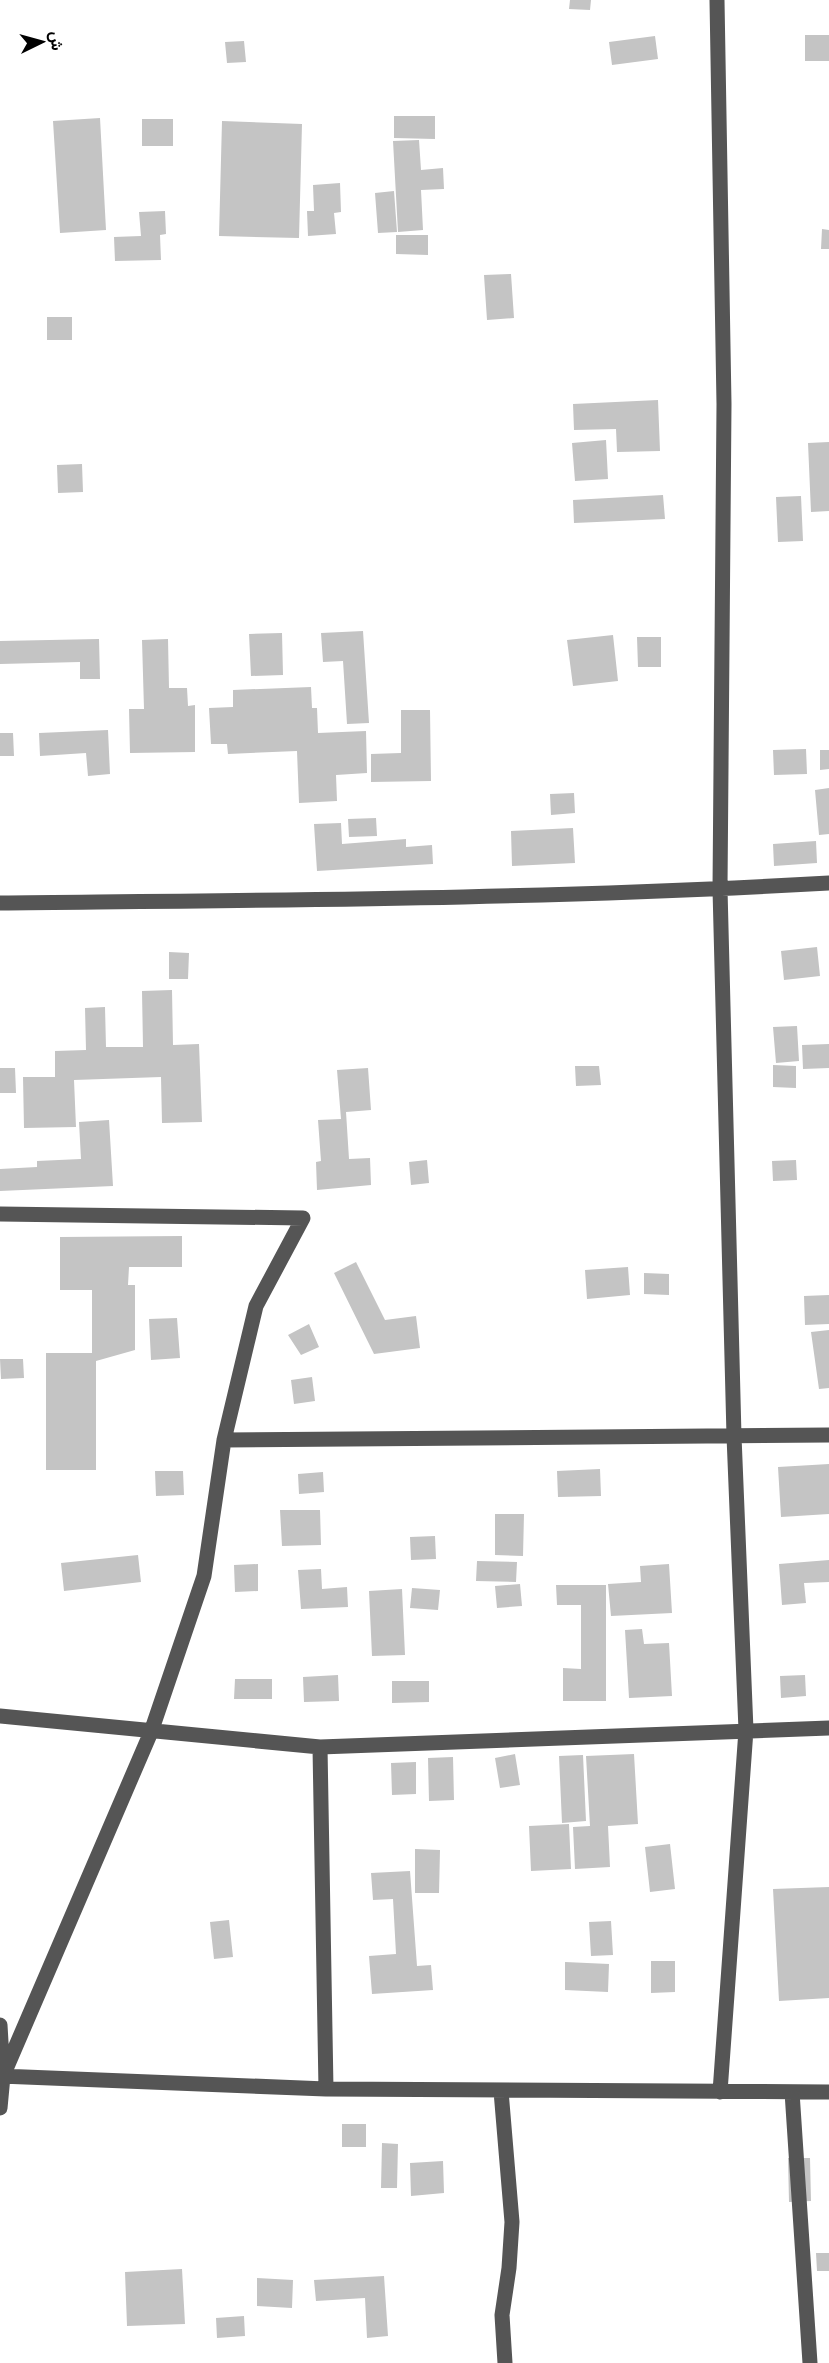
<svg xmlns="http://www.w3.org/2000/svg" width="829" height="2363" viewBox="0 0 829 2363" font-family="Montserrat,Vazirmatn,sans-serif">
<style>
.building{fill:#c4c4c4}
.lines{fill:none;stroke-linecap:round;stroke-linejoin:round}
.minor{stroke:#555;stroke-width:15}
</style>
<rect width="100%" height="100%" fill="#fff"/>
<!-- building -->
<path class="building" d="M570 0H591L590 10 569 9Z
M805 35H829V61H805Z
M655 36 658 59 612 65 609 42Z
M244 41 246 62 227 63 225 42Z
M394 116H435V139L394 138Z
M100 118 106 230 60 233 53 121Z
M142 119H173V146H142Z
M222 121 302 124 299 238 219 236Z
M419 140 421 170 443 168 444 189 421 190 423 230 398 232 393 141Z
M340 183 341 212 334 213 336 234 308 236 307 211H314L313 185Z
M394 191 397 232 378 233 375 193Z
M165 211 166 234 160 235 161 260 115 261 114 237 141 236 139 212Z
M822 229 829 230V249H821Z
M396 235H428V255L396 254Z
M511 274 514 318 487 320 484 275Z
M47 317H72V340H47Z
M658 400 660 451 617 452 616 429 574 430 573 404Z
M606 440 608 479 575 481 572 443Z
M829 442V511L811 512 808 443Z
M82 464 83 492 58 493 57 465Z
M663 495 665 519 574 523 573 500Z
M801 496 803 541 778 542 776 497Z
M363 631 369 723 347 724 343 661 323 662 321 633Z
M282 633 283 675 251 676 249 634Z
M613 635 618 681 573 686 567 640Z
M637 637H661V667H638Z
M99 639 100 679H80V662L0 664V641Z
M168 639 169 688H187L188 706 195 705V752L130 753 129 709H144L142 640Z
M311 687 312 708H317L318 733 366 731 367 773 336 775 337 801 299 803 297 751 228 754 227 744H211L209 708 233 707V690Z
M401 710H430L431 781 371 782V754L401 753Z
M108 730 110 774 88 776 86 753 40 756 39 733Z
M0 733H13L14 756H0Z
M806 749 807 774 774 775 773 750Z
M820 750H829V769L820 770Z
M829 788V834L819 835 815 790Z
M574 793 575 813 551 815 550 794Z
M376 818 377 836 349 837 348 819Z
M341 823 342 844 406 839V847L432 845 433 864 317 871 314 824Z
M573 828 575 863 512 866 511 831Z
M816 841 817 863 774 866 773 844Z
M817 947 820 976 784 980 781 951Z
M169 952 189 953 188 979H169Z
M172 990 173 1045 199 1044 202 1122 162 1123 161 1077 74 1080 76 1127 24 1128 23 1077H55V1051L86 1050 85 1008 105 1007 106 1047H143L142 991Z
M797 1026 799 1061 776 1063 773 1027Z
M829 1044V1068L803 1069 802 1045Z
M773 1065 796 1066V1088L773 1087Z
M575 1066H599L601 1085 576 1086Z
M0 1068H15L16 1093H0Z
M368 1068 371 1110 346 1112 349 1159 370 1158 371 1185 317 1190 316 1162 321 1161 318 1120 341 1119 337 1070Z
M109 1120 113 1186 0 1191V1169L37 1167V1161L81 1159 79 1122Z
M427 1160 429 1183 411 1185 409 1162Z
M796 1160 797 1180 773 1181 772 1161Z
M182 1236V1267H129L128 1285H135V1350L96 1361V1470H46V1353H92V1290H60V1237Z
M356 1262 385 1320 416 1316 420 1348 374 1354 334 1273Z
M628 1267 630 1295 587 1299 585 1270Z
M644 1273 669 1274V1295L644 1294Z
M829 1295V1324L805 1325 804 1296Z
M177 1318 180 1358 151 1360 149 1319Z
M309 1324 319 1347 301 1355 288 1335Z
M829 1330V1388L819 1389 811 1332Z
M0 1359H23L24 1378 1 1379Z
M312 1377 315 1401 294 1404 291 1380Z
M829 1464V1514L781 1517 778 1467Z
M600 1469 601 1496 558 1497 557 1471Z
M155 1471H183L184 1495 156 1496Z
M323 1472 324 1492 299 1494 298 1474Z
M280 1510H320L321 1545 282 1546Z
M495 1514H524L523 1556 495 1555Z
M435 1536 436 1559 411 1560 410 1537Z
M138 1555 141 1582 64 1591 61 1563Z
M829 1560V1582L804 1583 806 1603 782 1605 779 1564Z
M477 1561 517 1562 516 1582 476 1581Z
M258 1564V1591L235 1592 234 1565Z
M669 1564 672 1613 611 1616 608 1584 641 1582 640 1566Z
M321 1569 322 1589 347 1587 348 1607 301 1609 298 1570Z
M520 1584 522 1606 497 1608 495 1586Z
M556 1585H606V1701H563V1668L581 1669V1605H557Z
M412 1588 440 1590 438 1610 410 1608Z
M402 1589 405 1655 372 1656 369 1591Z
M642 1629 644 1644 669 1643 672 1696 629 1698 625 1630Z
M338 1675 339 1701 304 1702 303 1677Z
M805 1675 806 1696 781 1698 780 1676Z
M235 1679H272V1699H234Z
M392 1681H429V1702L392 1703Z
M515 1754 520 1785 500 1788 495 1758Z
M634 1754 638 1824 608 1826 610 1867 575 1869 573 1827 590 1826 586 1756Z
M583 1755 586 1821 562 1823 559 1756Z
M453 1757 454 1800 429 1801 428 1758Z
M416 1762V1794L392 1795 391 1763Z
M569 1824 571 1869 531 1871 529 1826Z
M670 1844 675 1889 650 1892 645 1847Z
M415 1849 440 1850 439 1893H415Z
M410 1871 417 1966 431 1965 433 1990 372 1994 369 1956 396 1954 393 1899 373 1900 371 1873Z
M829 1887V1998L779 2001 773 1889Z
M229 1920 233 1957 214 1959 210 1922Z
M611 1921 613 1955 591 1956 589 1922Z
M651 1961H675V1992L651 1993Z
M565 1962 609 1964 608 1992 565 1990Z
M342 2124H366V2147H342Z
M382 2143 398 2144 397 2188H381Z
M788 2158H810L811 2201 789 2202Z
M443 2161 444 2193 411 2196 410 2163Z
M816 2253H829V2271H817Z
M182 2269 185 2324 127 2326 125 2272Z
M384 2276 388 2336 367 2338 365 2298 316 2301 314 2280Z
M257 2278 293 2280 292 2308 257 2306Z
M244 2316 245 2336 217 2338 216 2318Z"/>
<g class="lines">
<!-- minor -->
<path class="minor" d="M717 0 724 404 720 889 734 1436 746 1730 720 2092
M0 903C277 900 553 899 829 883
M0 1214 303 1218 256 1306 224 1440 204 1576 151 1732 3 2076
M224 1440 829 1435
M0 1716 320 1747 829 1728
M320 1747 326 2089
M0 2025 3 2076 0 2108
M0 2076 326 2089 829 2092
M501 2091 512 2222 509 2268 502 2315 505 2363
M792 2092 810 2363"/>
</g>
<!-- north arrow -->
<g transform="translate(42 42) rotate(85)" stroke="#ffffff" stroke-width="4.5" paint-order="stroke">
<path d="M0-4.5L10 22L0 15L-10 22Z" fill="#000000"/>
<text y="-9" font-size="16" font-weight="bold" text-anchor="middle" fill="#000000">ش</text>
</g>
</svg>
